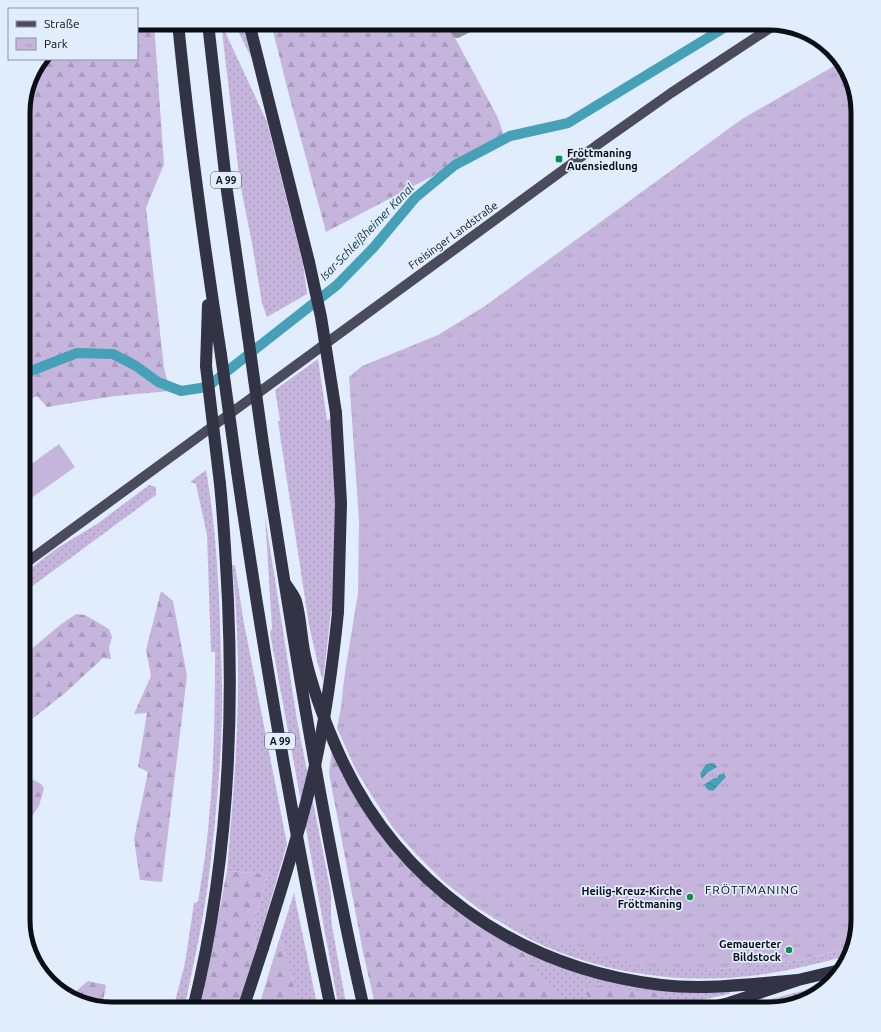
<svg xmlns="http://www.w3.org/2000/svg" width="881" height="1032" viewBox="0 0 881 1032" font-family="Ubuntu,sans-serif">
<style>
.grass{fill:url(#grass-dots)}
.forest{fill:url(#forest-firs)}
.park{fill:url(#park-tufts)}
.pitch{fill:#c5b5dd}
.water{fill:url(#water-waves)}
.lines{fill:none;stroke-linecap:round;stroke-linejoin:round}
.canal{stroke:#46a1b8;stroke-width:10}
.minor{stroke:#91929c;stroke-width:10}
.major{stroke:#4a4b5c;stroke-width:10}
.highway{stroke:#323345;stroke-width:12}
.highway-bridge{stroke:#323345;stroke-width:12}
.poi-dot{fill:#0e8e4a;stroke:#e1ecfd;stroke-width:1.5}
.labels{text-anchor:middle;stroke-width:3.5;stroke-linejoin:round;paint-order:stroke}
.shield{fill:#e1ecfd;stroke:#4a515b;stroke-width:1}
.shield-label{font-size:10px;font-weight:bold;fill:#0a0e15}
.poi-label{font-size:11px;font-weight:bold;fill:#0a0e15;stroke:#e1ecfd;text-anchor:end}
.street-label{font-size:11px;fill:#0a0e15;stroke:#e1ecfd}
.water-label{font-size:12px;font-style:italic;fill:#04303a;stroke:#e1ecfd}
.neighbourhood-label{font-size:12px;letter-spacing:1px;fill:#0a0e15;stroke:#e1ecfd}
.rim{fill:none;stroke:#0a0e15;stroke-width:5}
</style>
<defs>
<pattern id="grass-dots" width="8" height="8" patternUnits="userSpaceOnUse"><rect width="8" height="8" fill="#c5b5dd"/><path d="M2 2h.1M6 6h.1" fill="none" stroke="#a89abd" stroke-width="1.8" stroke-linecap="round"/></pattern>
<pattern id="forest-firs" width="22" height="20" patternUnits="userSpaceOnUse"><rect width="22" height="20" fill="#c5b5dd"/><path d="M5 1l3.5 6h-7zM16 11l3.5 6h-7z" fill="#a89abd"/></pattern>
<pattern id="park-tufts" width="24" height="20" patternUnits="userSpaceOnUse"><rect width="24" height="20" fill="#c5b5dd"/><path d="M3 7l-1-3M5 7V3M7 7l1-3M15 17l-1-3M17 17v-4M19 17l1-3" fill="none" stroke="#a89abd"/></pattern>
<pattern id="water-waves" width="16" height="10" patternUnits="userSpaceOnUse"><rect width="16" height="10" fill="#46a1b8"/><path d="M0 5q4-4 8 0t8 0" fill="none" stroke="#398294"/></pattern>
</defs>
<rect width="100%" height="100%" fill="#e1ecfd"/>
<!-- grass -->
<path class="grass" d="M221 23 267 122 303 264 307 294 267 317 262 303 252 243 240 183Z
M234 23H243L251 57Z
M318 359 327 420 331 419 336 493 333 611H331L323 681 318 665 309 625 278 422 280 420 275 390Z
M206 470C215 520 218 571 220 621 220 642 222 664 222 685 223 751 216 818 208 884 202 926 193 968 184 1009H173L185 963 194 903 198 902C201 881 205 860 207 839 214 777 215 714 215 652H211L207 535 196 484 190 482Z
M149 485 156 487V495L23 593V574L59 547 97 524Z
M265 516 297 720 331 893V915L332 926 347 1009H339L270 633 272 628Z
M232 565H235L243 618 287 844 256 951 253 928 267 874 227 871C233 800 239 731 238 660 237 628 236 597 232 565Z
M381 832 421 877 553 962 731 991 729 994 660 1009H629L662 1002 584 988 592 1009H581L578 1001 569 1003 538 974 525 954 461 915 429 888 402 860Z
M294 893 318 1009H301L280 937Z
M479 909 514 926 707 970 803 960 852 947 850 955C820 963 789 971 758 975 692 984 621 976 559 952 530 941 505 925 479 909Z
M828 984 823 991 806 996 751 1009H734Z"/>
<!-- forest -->
<path class="forest" d="M137 23H154L164 164 146 208 164 368 170 391 115 396 47 407 37 396 23 402V106L32 72 43 59H137Z
M271 23H447L497 116 505 138 326 232 289 95Z
M161 591 173 601 187 676 162 882 140 880 134 839 148 772 138 767 147 713 134 714 151 676 146 650Z
M76 614 85 615 109 629 112 637 109 648 111 659 103 658 64 694 23 726V656L60 625Z
M332 749 381 832 402 860 429 888 461 915 525 954 538 974 569 1003 578 1001 581 1009H376L363 952 329 773Z
M26 776 41 784 44 788 39 806 26 825 27 835 23 840V777Z
M227 871 267 874 253 928 256 951 237 1009H200Z
M280 937 301 1009H258Z
M88 981 106 985 102 1007 72 1000 69 997Z
M589 985 659 993 662 1002 629 1009H592L584 988Z
M806 996 769 1009H751Z"/>
<!-- park -->
<path class="park" d="M841 62 858 112V920L852 947 803 960 707 970 658 968 613 959 563 944 514 926 479 909 444 882 416 854 394 829 372 796 356 770 337 728 341 707 345 672 358 593 359 521 349 377 362 366 438 335 485 306 742 119Z"/>
<!-- pitch -->
<path class="pitch" d="M59 444 75 467 30 499 23 490V470Z"/>
<!-- water -->
<path class="water" d="M714 763 717 767 707 773 702 779 700 774 706 764Z
M724 773 726 777 713 791 708 790 704 785 714 778H717L719 775Z"/>
<g class="lines">
<!-- canal -->
<path class="canal" d="M23 374 77 353 113 354 136 366 158 382 181 391 207 387 337 285 374 247 415 198 455 165 510 136 568 123 732 23"/>
<!-- minor -->
<path class="minor" d="M452 23 457 33 477 23"/>
<!-- major -->
<path class="major" d="M23 565 600 143 671 93 776 24"/>
<!-- highway -->
<path class="highway" d="M178 23C189 134 204 245 221 355
M208 23 227 191 248 336
M249 23 309 262
M206 366 208 305
M336 413 341 503 338 612
M264 451C293 639 322 824 364 1009
M237 471C263 652 294 831 331 1009
M285 583C288 588 294 595 296 601 301 619 301 638 305 656 312 687 323 717 336 747 394 882 516 968 661 985 706 990 753 984 798 980
M193 1009C226 876 234 737 228 601 226 562 224 523 220 484
M243 1009 263 948
M704 1009 729 1003 798 980 840 970"/>
<!-- highway-bridge -->
<path class="highway-bridge" d="M309 262 321 317 336 413
M248 336 264 451
M221 355 237 471
M206 366 220 484
M263 948C279 896 296 844 309 791 324 732 332 672 338 612"/>
</g>
<!-- markers -->
<g class="poi-dot">
<rect x="555" y="155" width="8" height="8" rx="2"/>
<circle cx="690" cy="897" r="4"/>
<circle cx="789" cy="950" r="4"/>
</g>
<g class="labels">
<!-- shield labels -->
<g class="shield">
<rect x="211" y="172" width="30" height="16" rx="3"/>
<rect x="265" y="733" width="30" height="16" rx="3"/>
</g>
<g class="shield-label">
<text x="226" y="184">A 99</text>
<text x="280" y="745">A 99</text>
</g>
<!-- poi labels -->
<g class="poi-label">
<text x="567" y="157" text-anchor="start">Fröttmaning<tspan x="567" dy="13">Auensiedlung</tspan></text>
<text x="682" y="895">Heilig-Kreuz-Kirche<tspan x="682" dy="13">Fröttmaning</tspan></text>
<text x="781" y="948">Gemauerter<tspan x="781" dy="13">Bildstock</tspan></text>
</g>
<!-- street labels -->
<g class="street-label">
<text transform="translate(453 235) rotate(-36)" y="4">Freisinger Landstraße</text>
</g>
<!-- water labels -->
<g class="water-label">
<text transform="translate(367 232) rotate(-46)" y="4">Isar-Schleißheimer Kanal</text>
</g>
<!-- neighbourhood labels -->
<g class="neighbourhood-label">
<text x="752" y="894">FRÖTTMANING</text>
</g>
</g>
<!-- crop -->
<path d="M0 0H881V1032H0ZM112 30H769A82 82 0 0 1 851 112V920A82 82 0 0 1 769 1002H112A82 82 0 0 1 30 920V112A82 82 0 0 1 112 30Z" fill="#e1ecfd" fill-rule="evenodd"/>
<path class="rim" d="M112 30H769A82 82 0 0 1 851 112V920A82 82 0 0 1 769 1002H112A82 82 0 0 1 30 920V112A82 82 0 0 1 112 30Z"/>
<!-- legend -->
<rect x="8" y="8" width="130" height="52" fill="#e1ecfd" stroke="#8b93a0"/>
<rect x="16" y="21" width="20" height="6" fill="#4a4b5c" stroke="#8b93a0"/>
<text x="44" y="28" font-size="12" fill="#0a0e15">Straße</text>
<rect x="16" y="38" width="20" height="12" fill="url(#park-tufts)" stroke="#8b93a0"/>
<text x="44" y="48" font-size="12" fill="#0a0e15">Park</text>
</svg>
